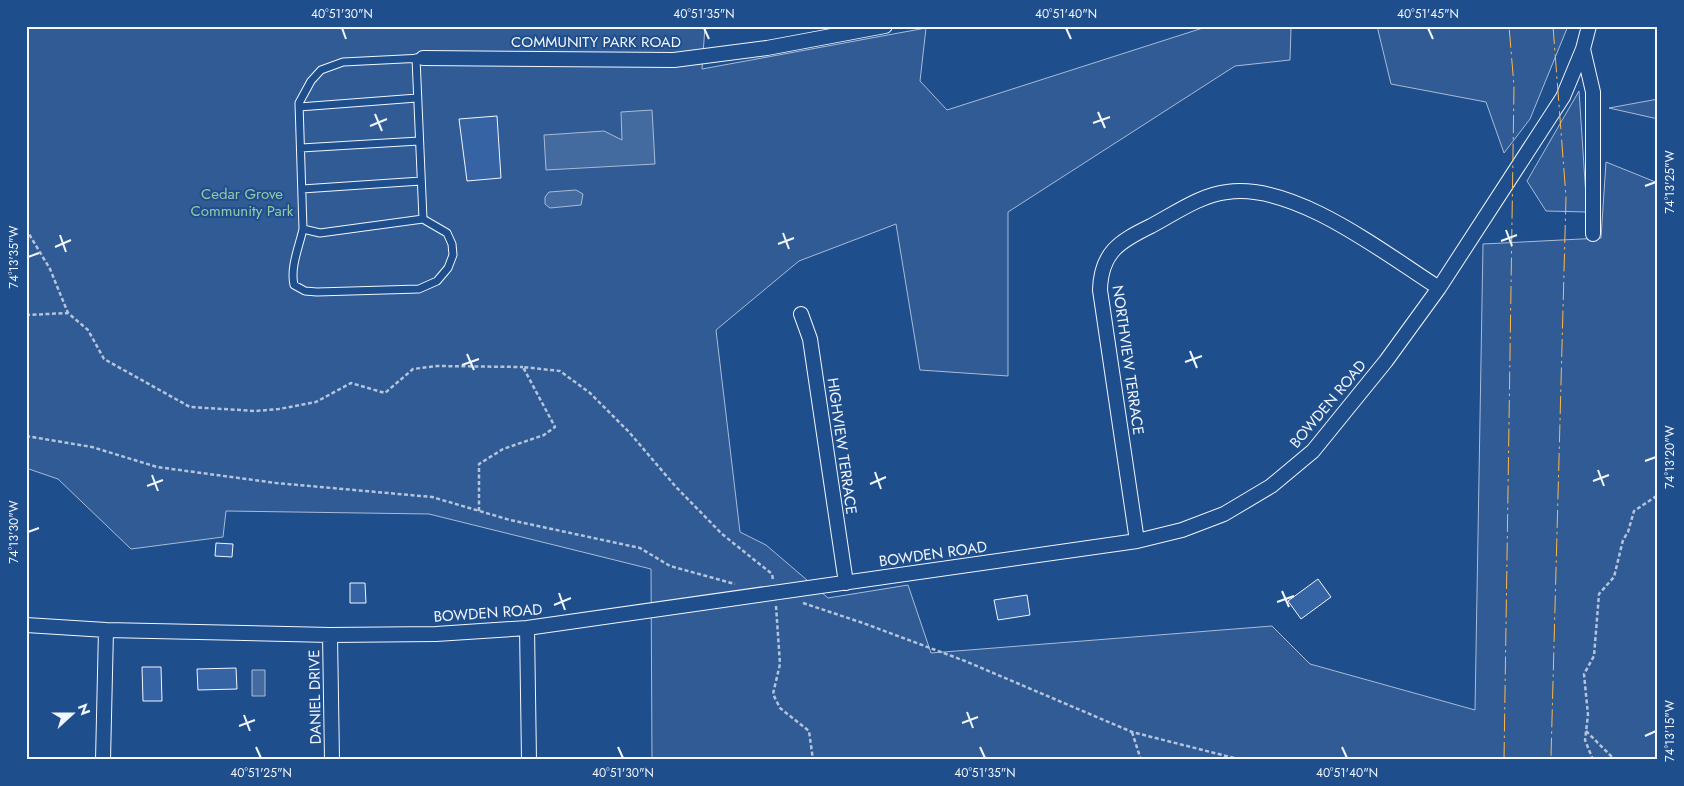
<svg xmlns="http://www.w3.org/2000/svg" width="1684" height="786" viewBox="0 0 1684 786" font-family="Jost,sans-serif">
<style>
.built{fill:#305b95;stroke:#a8bbd7}
.water{fill:#446ba0;stroke:#a8bbd7}
.building{fill:#3563a3;stroke:#f2f6ff}
.lines{fill:none;stroke-linecap:round;stroke-linejoin:round}
.lane-casing{stroke:#f2f6ff;stroke-width:9}
.street-casing{stroke:#f2f6ff;stroke-width:16}
.path{stroke:#b3c4dc;stroke-width:2.5;stroke-dasharray:4 2.5;stroke-linecap:butt}
.lane{stroke:#1f4e8c;stroke-width:7}
.street{stroke:#1f4e8c;stroke-width:14}
.power{stroke:#ffb74d;stroke-width:1;stroke-dasharray:18 4 2.5 4;stroke-linecap:butt}
.ticks{fill:none;stroke:#f2f6ff;stroke-width:2}
.labels{text-anchor:middle;stroke-width:4;stroke-linejoin:round;paint-order:stroke}
.street-label{font-size:15px;fill:#f2f6ff;stroke:#1f4e8c}
.park-label{font-size:15px;fill:#97c8a6;stroke:#1f4e8c}
.neatline{fill:none;stroke:#f2f6ff;stroke-width:2}
.ticks-label{font-size:12px;text-anchor:middle;fill:#f2f6ff}
</style>
<rect width="100%" height="100%" fill="#1f4e8c"/>
<!-- built -->
<path class="built" d="M26 26H705L702 69 926 28 920 81 947 110 1209 26H1305L1291 28 1290 60 1235 66 1008 212V376L920 370 896 224 799 261 716 330 740 532 766 545 828 598 908 585 931 653 1272 626 1310 664 1475 710 1483 244 1601 238 1606 162 1658 183V760H652L651 569 429 514 226 511 223 537 131 549 58 479 26 468Z
M1377 26H1568L1530 119 1504 153 1486 102 1391 84Z
M1579 91 1587 212 1546 211 1527 181Z
M1658 99V119L1609 108Z"/>
<!-- water -->
<path class="water" d="M652 110 655 164 546 170 544 135 604 131 622 140 621 112Z
M576 190 583 194 581 205 550 208 545 204V197L549 192Z
M252 670H265V696H252Z"/>
<!-- building -->
<path class="building" d="M497 116 501 178 467 181 459 119Z
M216 543 233 544 232 557 215 556Z
M1318 579 1331 597 1301 619 1288 601Z
M350 583H365L366 603H350Z
M1027 595 1030 615 998 620 994 600Z
M142 667H161L162 701H143Z
M236 668 237 689 198 690 197 669Z"/>
<g class="lines">
<!-- lane casing -->
<g class="lane-casing">
<path id="lane" d="M416 58 423 219 320 233 303 229 299 103 311 81 321 70 343 62 423 58
M299 107 417 98
M301 148 419 141
M302 189 421 181
M303 229C299 247 290 267 294 285L305 291 317 292 419 289 437 281 448 268 453 255 452 244 447 233 423 219"/>
</g>
<!-- street casing -->
<g class="street-casing">
<path id="street" d="M1583 49 1593 92V234
M423 58 674 60 767 48 885 26
M801 314 810 339 846 583
M1137 541 1100 290C1101 252 1120 241 1151 226 1174 214 1200 195 1227 192 1294 182 1384 253 1439 288
M26 625 106 630 330 635 436 634 527 628 1137 541 1182 530 1224 514 1271 486 1313 451 1386 361 1439 288 1563 97 1583 49 1589 26
M527 628 529 760
M330 635 332 760
M103 760 106 630"/>
</g>
<!-- path -->
<path class="path" d="M26 229 50 269 68 313
M26 315 68 313 88 330 104 359 190 407 256 411 279 409 316 402 351 383 385 393 413 369 437 366 523 367
M26 436 92 447 157 467 276 483 432 497 510 520 640 548 670 566 735 584
M479 511V464L503 449 544 435 555 427 523 367 560 371 590 393 629 432 676 487 722 534 772 574 773 580
M803 603 863 623 965 661 1132 732 1242 760
M776 606 780 664 773 694 780 708 809 731 813 760
M1586 731 1615 760
M1132 732 1141 760
M1593 760 1585 740 1588 715 1584 674 1594 656 1599 594 1614 577 1623 540 1628 532 1634 511 1658 495"/>
<!-- lane -->
<use href="#lane" class="lane"/>
<!-- street -->
<use href="#street" class="street"/>
<!-- power -->
<path class="power" d="M1553 26 1566 197 1551 757 1563 760
M1504 760 1514 86 1509 26"/>
</g>
<!-- ticks -->
<path class="ticks" d="M342 28 346 39M704 28 709 39M1066 28 1071 39M1428 28 1433 39M1098 112 1105 128M375 114 382 131M1093 123 1110 117M370 126 387 119M1645 186 1656 182M1506 230 1512 246M783 233 789 249M60 235 66 252M1501 241 1517 235M778 244 794 238M55 247 71 240M28 257 39 253M1190 351 1197 368M467 354 474 370M1185 362 1202 356M462 365 479 359M1645 461 1656 457M1598 470 1604 486M875 472 881 489M152 475 158 491M1593 481 1609 475M870 484 886 477M147 486 163 480M28 532 39 528M1282 591 1289 607M559 593 565 610M1277 602 1294 596M554 605 571 598M967 712 973 728M244 715 250 731M962 723 978 717M239 726 255 720M1645 736 1656 731M256 747 261 758M618 747 623 758M980 747 985 758M1342 747 1347 758"/>
<g class="labels">
<!-- street labels -->
<g class="street-label">
<text x="596" y="47">COMMUNITY PARK ROAD</text>
<text transform="translate(1128 360) rotate(82)" y="5">NORTHVIEW TERRACE</text>
<text transform="translate(1328 404) rotate(-50)" y="5">BOWDEN ROAD</text>
<text transform="translate(842 446) rotate(82)" y="5">HIGHVIEW TERRACE</text>
<text transform="translate(933 554) rotate(-8)" y="5">BOWDEN ROAD</text>
<text transform="translate(488 613) rotate(-4)" y="5">BOWDEN ROAD</text>
<text transform="translate(315 697) rotate(-91)" y="5">DANIEL DRIVE</text>
</g>
<!-- park labels -->
<g class="park-label">
<text x="242" y="199">Cedar Grove<tspan x="242" dy="17">Community Park</tspan></text>
</g>
</g>
<!-- border -->
<rect width="1684" height="786" fill="none" stroke="#1f4e8c" stroke-width="55"/>
<!-- north arrow -->
<g transform="translate(72 714) rotate(69)" stroke="#1f4e8c" stroke-width="4" paint-order="stroke">
<path d="M0-4L9 19L0 12L-9 19Z" fill="#f2f6ff"/>
<text y="-8" font-size="14" font-weight="bold" text-anchor="middle" fill="#f2f6ff">N</text>
</g>
<rect x="28" y="28" width="1628" height="730" class="neatline"/>
<g class="ticks-label">
<text x="342" y="18">40°51'30"N</text>
<text x="704" y="18">40°51'35"N</text>
<text x="1066" y="18">40°51'40"N</text>
<text x="1428" y="18">40°51'45"N</text>
<text transform="translate(1670 182) rotate(-90)" y="4">74°13'25"W</text>
<text transform="translate(14 257) rotate(-90)" y="4">74°13'35"W</text>
<text transform="translate(1670 457) rotate(-90)" y="4">74°13'20"W</text>
<text transform="translate(14 532) rotate(-90)" y="4">74°13'30"W</text>
<text transform="translate(1670 731) rotate(-90)" y="4">74°13'15"W</text>
<text x="261" y="777">40°51'25"N</text>
<text x="623" y="777">40°51'30"N</text>
<text x="985" y="777">40°51'35"N</text>
<text x="1347" y="777">40°51'40"N</text>
</g>
</svg>
